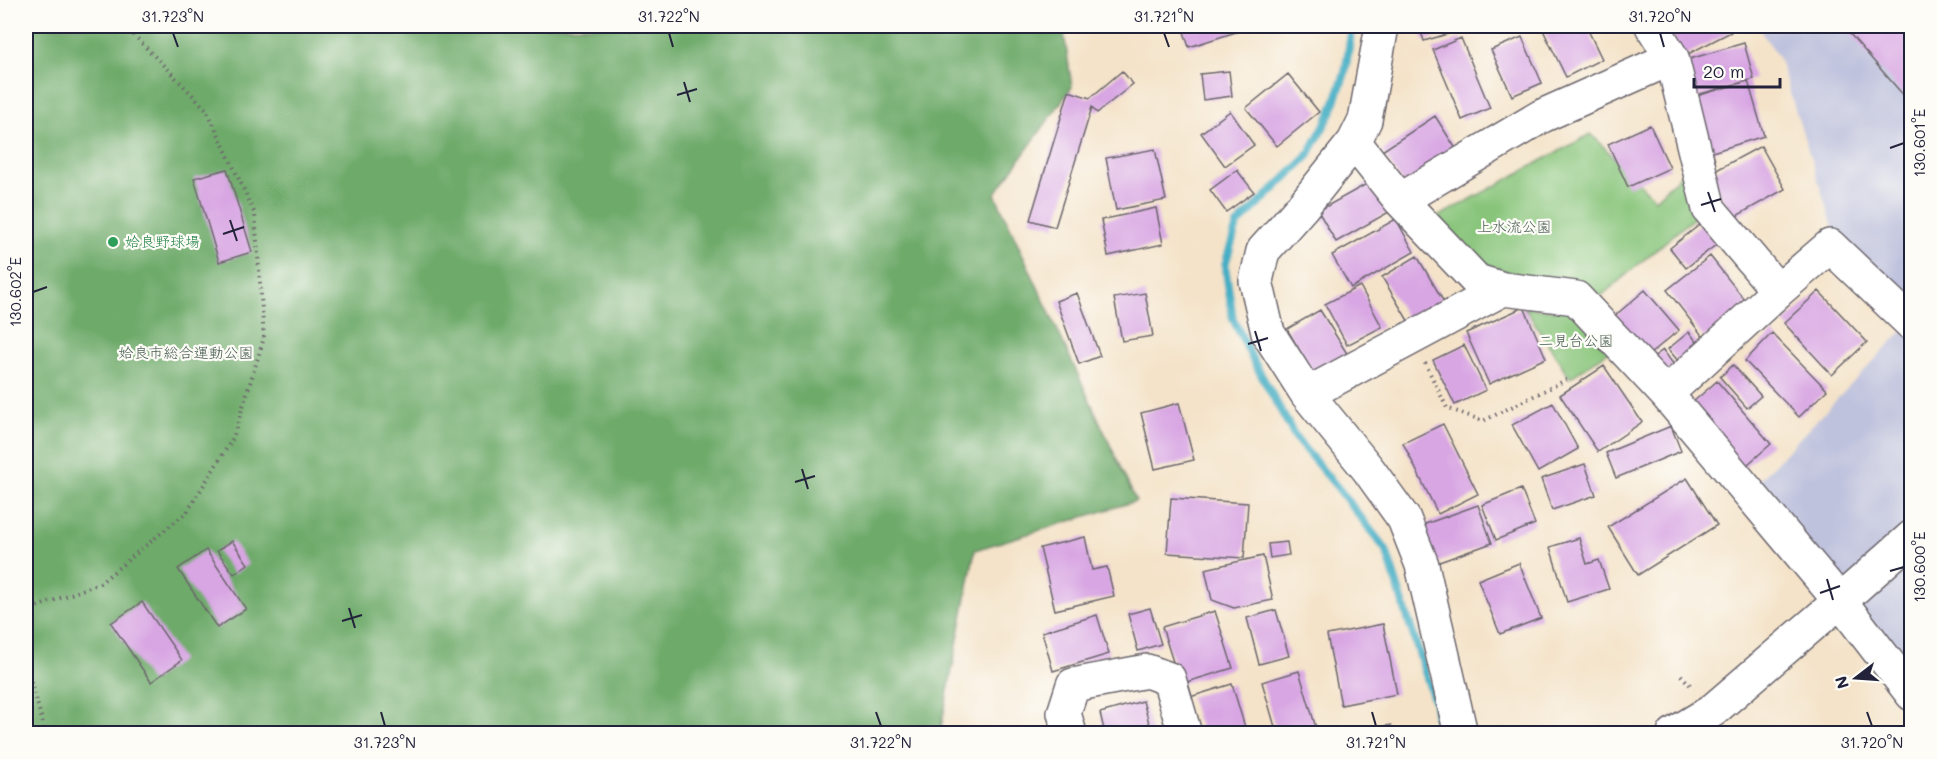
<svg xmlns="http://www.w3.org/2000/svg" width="1937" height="759" viewBox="0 0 1937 759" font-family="Mali,'Klee One',sans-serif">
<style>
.industrial{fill:#bfc2dd}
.green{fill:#88c57a;stroke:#55745a;stroke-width:1.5}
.forest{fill:#6eaa6a;stroke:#486652;stroke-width:1.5}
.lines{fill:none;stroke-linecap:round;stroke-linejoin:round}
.stream{stroke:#45aec4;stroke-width:8}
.building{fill:#d8a6e3}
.minor-casing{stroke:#6c666d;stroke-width:36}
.path{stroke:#6c666d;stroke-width:4;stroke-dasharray:1.5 4.5;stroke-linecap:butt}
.minor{stroke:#fff;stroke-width:33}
.ticks{fill:none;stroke:#22223b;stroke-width:2}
.leisure-dot{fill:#2e9e5b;stroke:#fdfcf7;stroke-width:2}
.labels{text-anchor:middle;stroke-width:4.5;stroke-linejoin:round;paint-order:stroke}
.park-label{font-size:15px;fill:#465b51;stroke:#fdfcf7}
.leisure-label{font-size:15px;fill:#27864d;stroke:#fdfcf7;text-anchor:start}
.neatline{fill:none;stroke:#22223b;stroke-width:2}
.ticks-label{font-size:15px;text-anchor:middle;fill:#22223b}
</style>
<rect width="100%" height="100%" fill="#fdfcf7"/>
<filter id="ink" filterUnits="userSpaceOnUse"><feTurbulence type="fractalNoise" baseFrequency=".0167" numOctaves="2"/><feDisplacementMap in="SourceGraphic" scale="12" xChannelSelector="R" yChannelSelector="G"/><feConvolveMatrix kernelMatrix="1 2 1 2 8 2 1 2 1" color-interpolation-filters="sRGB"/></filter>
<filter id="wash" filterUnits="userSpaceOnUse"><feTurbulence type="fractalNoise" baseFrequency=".008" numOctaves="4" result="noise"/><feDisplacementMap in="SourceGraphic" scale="24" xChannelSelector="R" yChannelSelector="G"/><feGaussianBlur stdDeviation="1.35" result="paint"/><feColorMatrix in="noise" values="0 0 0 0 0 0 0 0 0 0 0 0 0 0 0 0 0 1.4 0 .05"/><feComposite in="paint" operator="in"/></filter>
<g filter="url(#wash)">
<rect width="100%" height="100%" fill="#f4e3c9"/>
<!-- industrial -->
<path class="industrial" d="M1757 26H1911V299L1836 237 1778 56Z
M1911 322V705L1742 498Z"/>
<!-- green -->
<path class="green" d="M1591 134 1655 199 1684 172 1696 216 1594 302 1477 261 1434 219Z
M1525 308 1584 312 1615 347 1570 378Z"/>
<!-- forest -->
<path class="forest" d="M26 26H1063L1072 87 995 194 1136 501 975 550 940 733H26Z"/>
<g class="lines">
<!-- stream -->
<path class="stream" d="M1352 26 1345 73 1331 113 1307 157 1237 225 1225 265 1233 319 1253 360 1297 440 1338 488 1386 550 1435 703 1439 734"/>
</g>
<g id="blocks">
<!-- building -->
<path class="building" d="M1082 26H1102L1085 32Z
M1182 26H1237L1239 31 1189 47Z
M1419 26H1474L1424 41Z
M1546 26H1586L1602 59 1566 77 1542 28Z
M1667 26H1727L1731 32 1684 56Z
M1843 26H1912V105Z
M1522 37 1542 83 1512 96 1491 50Z
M1461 38 1490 108 1462 120 1433 50Z
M1744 43 1754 79 1693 96 1683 61Z
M1122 71 1133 84 1097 113 1092 107 1055 227 1030 220 1069 91 1090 98Z
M1229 71 1232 96 1203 100 1200 74Z
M1288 74 1319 112 1277 146 1246 108Z
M1748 81 1764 136 1709 153 1693 97Z
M1230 111 1254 145 1225 166 1201 133Z
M1435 116 1460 155 1407 190 1382 151Z
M1650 125 1670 168 1628 187 1608 144Z
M1761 146 1785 189 1733 218 1709 174Z
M1155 149 1166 200 1116 210 1106 158Z
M227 169 252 252 219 262 194 178Z
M1237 170 1254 192 1226 212 1210 190Z
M1372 181 1389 212 1336 242 1318 211Z
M1156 208 1163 244 1108 256 1101 220Z
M1396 219 1414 252 1351 288 1332 255Z
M1702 223 1717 244 1686 268 1670 248Z
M1417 256 1445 304 1410 324 1382 277Z
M1710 256 1748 304 1704 338 1667 290Z
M1360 286 1382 327 1347 345 1325 304Z
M1645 290 1679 330 1644 359 1611 319Z
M1819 291 1867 342 1832 375 1784 323Z
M1077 293 1100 356 1079 364 1056 301Z
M1145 293 1153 336 1122 341 1114 298Z
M1524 307 1546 358 1489 384 1466 333Z
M1320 310 1351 360 1317 380 1287 329Z
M1689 332 1706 353 1685 369 1668 349Z
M1772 333 1827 390 1799 417 1745 361Z
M1464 345 1486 390 1455 405 1433 360Z
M1663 350 1674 365 1658 377 1647 362Z
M1733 365 1761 396 1747 408 1720 377Z
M1604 366 1642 422 1598 452 1560 395Z
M1717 381 1771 444 1740 471 1685 409Z
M1179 403 1194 460 1155 469 1141 413Z
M1553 403 1578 449 1538 472 1512 425Z
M1443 424 1478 494 1438 514 1403 443Z
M1671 426 1681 451 1616 478 1606 453Z
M1585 464 1596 495 1552 510 1541 479Z
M1687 478 1717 525 1638 575 1608 527Z
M1521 489 1535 524 1496 540 1482 505Z
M1171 498 1248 503 1244 558 1167 553Z
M1478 505 1492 543 1431 565 1417 527Z
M1085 537 1092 570 1107 567 1114 596 1055 610 1040 548Z
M1579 538 1587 564 1599 560 1609 589 1567 602 1550 547Z
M232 541 248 564 234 574 217 551Z
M1287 542 1289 555 1270 558 1268 544Z
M206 550 246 609 217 628 178 569Z
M1263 556 1273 600 1234 608 1212 600 1205 569Z
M1519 563 1541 618 1500 634 1478 580Z
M142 602 182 660 151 682 111 623Z
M1150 608 1161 644 1138 651 1128 614Z
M1276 610 1289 656 1259 664 1247 618Z
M1215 611 1233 668 1180 684 1162 627Z
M1097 615 1109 654 1053 671 1042 632Z
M1383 624 1397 694 1341 705 1327 635Z
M1299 671 1317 731 1307 734H1277L1262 682Z
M1232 684 1247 734H1202L1190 697Z
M1143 701 1152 734H1105L1100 713Z
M1391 725 1392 734H1347V732Z"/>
</g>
</g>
<g filter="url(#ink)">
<use href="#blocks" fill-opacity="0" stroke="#6c666d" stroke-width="1.5"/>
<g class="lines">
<!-- minor casing -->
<g class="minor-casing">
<path id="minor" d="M1382 26 1365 120 1354 142 1303 206 1263 251 1256 281 1268 333 1307 394 1368 469 1404 519 1422 565 1461 734
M1354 142 1400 200 1477 281 1503 289 1576 298 1666 394 1778 291 1709 209 1672 58 1652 26
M1400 200 1542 116 1672 58
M1778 291 1830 246 1912 324
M1307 394 1503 289
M1666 394 1840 601 1712 711 1674 734
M1912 537 1840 601 1912 694
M1070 734 1064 713 1073 685 1147 671 1169 679 1185 734"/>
</g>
<!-- path -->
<path class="path" d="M1425 363 1447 408 1483 421 1570 378
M26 611 100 583 187 512 233 438 264 338 255 214 207 110 125 26
M26 664 46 734
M1681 675 1692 687"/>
<!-- minor -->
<use href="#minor" class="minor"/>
</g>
</g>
<!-- ticks -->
<path class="ticks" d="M173 33 178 47M669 33 673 47M1164 33 1169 47M1660 33 1664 47M684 82 690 102M677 95 697 89M1890 148 1904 143M1708 192 1715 212M1701 205 1721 199M230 220 237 241M223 234 244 227M33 292 47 287M1255 331 1261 351M1248 344 1268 338M802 469 808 489M795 482 815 476M1890 571 1904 567M1827 579 1833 600M1820 593 1840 586M349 608 355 628M342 621 362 615M381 712 385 726M876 712 881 726M1372 712 1376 726M1867 712 1872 726"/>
<!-- markers -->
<circle class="leisure-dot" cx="113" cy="242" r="6"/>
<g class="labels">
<!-- park labels -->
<g class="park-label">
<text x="1514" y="232">上水流公園</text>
<text x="1576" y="346">二見台公園</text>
<text x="186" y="358">姶良市総合運動公園</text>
</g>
<!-- leisure labels -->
<g class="leisure-label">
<text x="125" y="247">姶良野球場</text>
</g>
</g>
<!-- margin -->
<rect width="1937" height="759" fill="none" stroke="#fdfcf7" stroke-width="66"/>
<!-- north arrow -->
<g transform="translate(1856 678) rotate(253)" stroke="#fdfcf7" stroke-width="4.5" paint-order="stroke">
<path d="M0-4.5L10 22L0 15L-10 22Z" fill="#22223b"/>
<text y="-9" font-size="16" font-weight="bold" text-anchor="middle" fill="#22223b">N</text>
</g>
<!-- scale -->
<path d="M1694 78v9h86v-9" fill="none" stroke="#22223b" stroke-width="3"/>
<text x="1703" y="78" font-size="18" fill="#22223b" stroke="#fdfcf7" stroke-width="4.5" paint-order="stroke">20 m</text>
<rect x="33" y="33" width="1871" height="693" class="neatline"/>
<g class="ticks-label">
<text x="173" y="22">31.723°N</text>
<text x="669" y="22">31.722°N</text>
<text x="1164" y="22">31.721°N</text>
<text x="1660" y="22">31.720°N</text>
<text transform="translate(1920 143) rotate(-90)" y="5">130.601°E</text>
<text transform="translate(16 292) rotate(-90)" y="5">130.602°E</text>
<text transform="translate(1920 567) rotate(-90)" y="5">130.600°E</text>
<text x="385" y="748">31.723°N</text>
<text x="881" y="748">31.722°N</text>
<text x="1376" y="748">31.721°N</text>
<text x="1872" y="748">31.720°N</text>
</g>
</svg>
